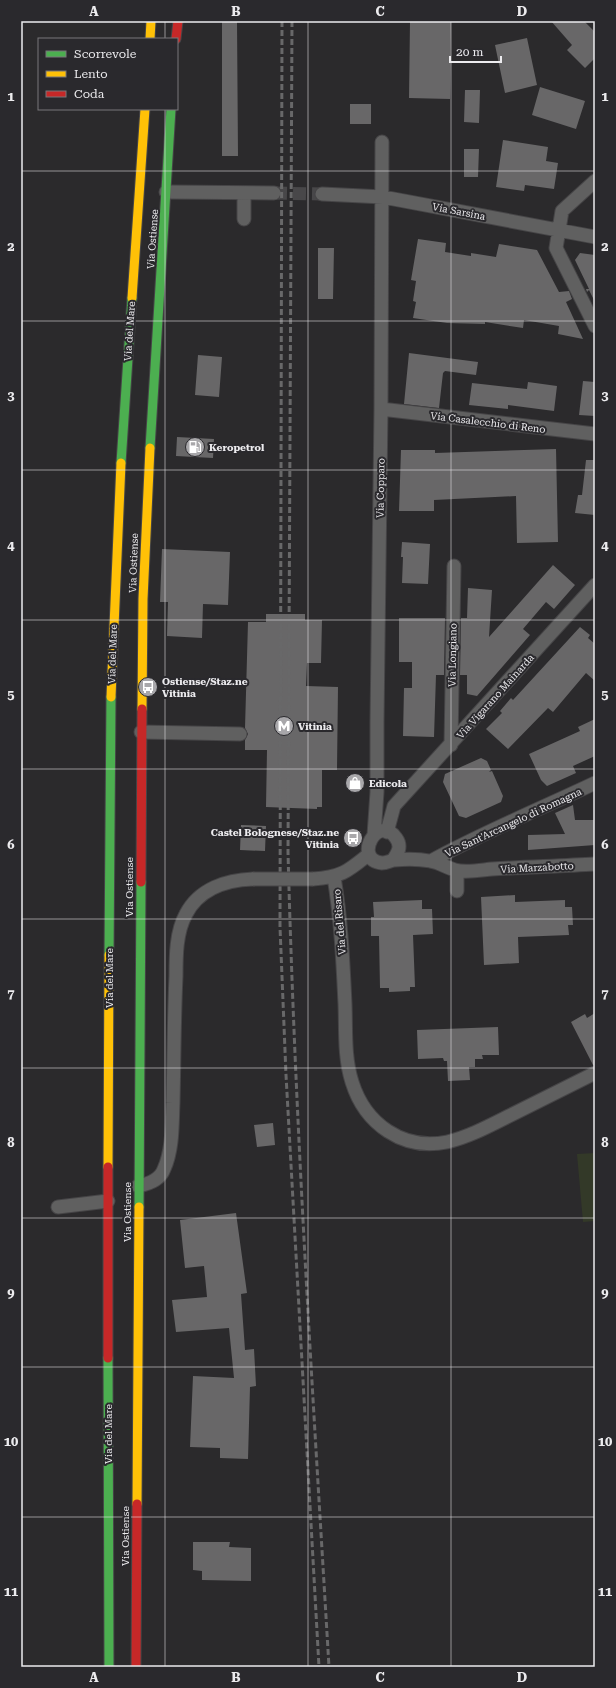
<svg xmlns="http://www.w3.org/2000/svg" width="616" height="1688" viewBox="0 0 616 1688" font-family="'Roboto Serif',serif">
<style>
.pitch{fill:#333928}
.building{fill:#686768}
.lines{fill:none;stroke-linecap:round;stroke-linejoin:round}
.street-tunnel{stroke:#484749;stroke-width:13;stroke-dasharray:13 6;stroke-linecap:butt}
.street-casing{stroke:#464547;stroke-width:15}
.fast-casing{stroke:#464547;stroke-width:11}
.slow-casing{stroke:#464547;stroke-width:11}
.jam-casing{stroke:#464547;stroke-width:11}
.street{stroke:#606060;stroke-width:13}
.fast{stroke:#4caf50;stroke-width:9}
.slow{stroke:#ffc107;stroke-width:9}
.jam{stroke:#c62828;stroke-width:9}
.rail{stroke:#686869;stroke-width:3;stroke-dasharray:6 3;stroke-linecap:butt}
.street-bridge-casing{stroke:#464547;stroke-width:15;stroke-linecap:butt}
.street-bridge{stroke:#606060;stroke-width:13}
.grid{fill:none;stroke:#ecebee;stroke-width:1;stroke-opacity:0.55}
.labels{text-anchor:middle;stroke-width:4;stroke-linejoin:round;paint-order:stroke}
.street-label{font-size:10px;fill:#ecebee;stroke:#2a292d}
.poi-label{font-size:10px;font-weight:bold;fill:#ecebee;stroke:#2a292d;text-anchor:start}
.neatline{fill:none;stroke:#ecebee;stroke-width:1.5}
.grid-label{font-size:13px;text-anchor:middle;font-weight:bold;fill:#ecebee}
</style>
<rect width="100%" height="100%" fill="#2b2a2c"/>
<!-- pitch -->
<path class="pitch" d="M595 1153V1221L583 1222 577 1154Z"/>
<!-- building -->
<path class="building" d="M222 21H237L238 156H222Z
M410 21H451L450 99 409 98Z
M551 21H584L595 32V58L585 68 567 50 572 45Z
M527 38 537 85 505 93 495 45Z
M540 87 585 101 576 129 532 115Z
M465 90H480L479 123 464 122Z
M350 104H371V124H350Z
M503 140 548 147 546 161 558 163 554 189 525 185 524 191 496 187Z
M464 149H479L478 177H464Z
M418 239 446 243 445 252 471 256V253L496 257 499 244 537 250 559 292 569 291 572 299 566 302 583 339 558 334 559 326 524 320 523 328 485 322V324L447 323 413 318 416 302 413 301 416 281 411 280Z
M318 248H334L333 299H318Z
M580 253 595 255V302L589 290 587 292 586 289H589L575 260Z
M409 353 478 362 476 375 445 371 443 373 439 408 404 404Z
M198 355 222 357 219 397 195 395Z
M583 381 595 382V416L579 415Z
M528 382 557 386 554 411 508 405V409L469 405 472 383 527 389Z
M177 437 214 439 213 458 176 456Z
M556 449 558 542 517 543 516 496 434 500V511H399L401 450H435V453Z
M586 460H595V515L575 513 578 495H582Z
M402 542 430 544 428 584 402 583 403 557H401Z
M162 549 230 552 228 605 203 604 202 638 167 636 168 602H160Z
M553 565 575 585 554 609 546 602 523 629 530 635 510 658 477 696 467 694V675H460L461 618H467L468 588 492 590 489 637Z
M266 614H305V620H322L321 663H307L306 686 338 687 337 770H322V807H317V809L266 807 267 750H245V740L248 734 245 728 248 622H266Z
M399 618H445L444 675H436L434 737 403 736 404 688H412V662H399Z
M580 627 590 635 588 638 595 644V681L586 673 553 712 548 708 508 749 486 729 502 713 500 711 511 698 513 700Z
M595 719V756L573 766 576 773 547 786 541 780 529 754 580 731 578 727Z
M481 758 487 761 491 770 489 772 492 771 503 796 501 802 466 818 459 816 443 782 445 774Z
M573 805 575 820H595V845L528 850V835L565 834 555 813Z
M241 825 266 826 265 851 240 850Z
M515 895V902L565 900V907H572L573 925H568L569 935 518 937 519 963 484 965 481 897Z
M422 900V909H432L433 934 413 935 415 987H410V991L389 992V988H380L379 936H371V917H374L373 902Z
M595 1013V1065H593L571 1022 585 1014 587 1018Z
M498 1027 499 1055H482L483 1059H475V1067H469L470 1080 448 1081 447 1061H444L443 1058 418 1059 417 1030Z
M273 1123 275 1145 257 1147 254 1125Z
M236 1213 247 1293 241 1294 245 1350 254 1349 256 1386 250 1387 248 1459 220 1458V1448L190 1447 193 1376 234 1378 229 1328 176 1332 172 1300 207 1297 204 1266 185 1268 180 1220Z
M193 1542H230L229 1547 251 1548V1581L202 1580V1571L193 1570Z"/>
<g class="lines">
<!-- street-tunnel -->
<path class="street-tunnel" d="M274 193 322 194"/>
<!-- street casing -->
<g class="street-casing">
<path id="street" d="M595 181 562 211 556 248 595 326
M166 192 274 193
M322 194 383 197 595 237
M244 219V193
M381 409 595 434
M141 732 240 734
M451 745 454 566
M387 832 394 806 595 585
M374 835 377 792V722L381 409 382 142
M393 860C398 853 402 846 396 838 378 812 352 860 382 863 387 863 389 861 394 860 404 859 420 859 430 861 439 862 447 868 455 870 466 873 481 870 492 869 526 867 561 866 595 864
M431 861C484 832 540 809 595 783
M457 871V891
M334 877C341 919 343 962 345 1004 346 1030 344 1057 352 1082 365 1124 403 1151 447 1142 469 1137 491 1125 511 1115 539 1101 567 1087 595 1073
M313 879C342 877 348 871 369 854
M138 1186C149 1184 160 1180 164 1169 173 1149 172 1124 173 1103 174 1061 174 1018 176 976 176 956 176 932 186 914 199 889 226 880 253 879
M58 1207 108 1201"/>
</g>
<!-- fast casing -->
<g class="fast-casing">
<path id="fast" d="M150 448 171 109
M121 463 132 298
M109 955 111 697
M139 1207 141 882
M108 1358 109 1667"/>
</g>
<!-- slow casing -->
<g class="slow-casing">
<path id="slow" d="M150 39 151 21
M132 298 145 109
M111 697 121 463
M142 709 143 599 150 448
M108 1167 109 955
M137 1504 139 1207"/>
</g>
<!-- jam casing -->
<g class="jam-casing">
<path id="jam" d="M176 39 178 21
M141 882 142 709
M108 1167V1358
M136 1667 137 1504"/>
</g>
<!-- street -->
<use href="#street" class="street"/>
<!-- fast -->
<use href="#fast" class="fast"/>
<!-- slow -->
<use href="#slow" class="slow"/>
<!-- jam -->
<use href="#jam" class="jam"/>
<!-- rail -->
<path class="rail" d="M282 21 280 927 286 1075 319 1667
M292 21 288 852C295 1124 313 1396 329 1667"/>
<!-- street-bridge casing -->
<g class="street-bridge-casing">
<path id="street-bridge" d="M253 879H313"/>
</g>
<!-- street-bridge -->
<use href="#street-bridge" class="street-bridge"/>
</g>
<!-- grid -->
<path class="grid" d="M165 21V39M308 21V1667M451 21V1667M165 109V1667M21 171H595M21 321H595M21 470H595M21 620H595M21 769H595M21 919H595M21 1068H595M21 1218H595M21 1367H595M21 1517H595"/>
<!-- icons -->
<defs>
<g id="fuel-disc" transform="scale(1)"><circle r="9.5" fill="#a8a7aa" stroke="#2a292d"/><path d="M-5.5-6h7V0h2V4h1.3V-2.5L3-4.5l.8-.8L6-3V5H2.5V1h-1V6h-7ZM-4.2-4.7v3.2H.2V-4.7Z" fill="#fff"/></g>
<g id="bus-disc" transform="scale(1)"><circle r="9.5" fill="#a8a7aa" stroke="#2a292d"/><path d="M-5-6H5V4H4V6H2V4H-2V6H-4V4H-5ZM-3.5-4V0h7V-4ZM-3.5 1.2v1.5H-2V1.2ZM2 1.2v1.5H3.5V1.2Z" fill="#fff"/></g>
<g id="metro-disc" transform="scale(1)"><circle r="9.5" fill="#a8a7aa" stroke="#2a292d"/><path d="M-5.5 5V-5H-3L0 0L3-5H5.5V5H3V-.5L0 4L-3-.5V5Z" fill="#fff"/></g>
<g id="shop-disc" transform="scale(1)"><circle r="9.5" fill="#a8a7aa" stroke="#2a292d"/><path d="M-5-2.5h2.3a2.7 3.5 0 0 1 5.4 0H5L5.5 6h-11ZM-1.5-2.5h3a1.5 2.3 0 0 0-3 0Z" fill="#fff"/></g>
</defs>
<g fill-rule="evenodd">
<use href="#fuel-disc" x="195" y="447"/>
<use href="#bus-disc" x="148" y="687"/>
<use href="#metro-disc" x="284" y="726"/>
<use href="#shop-disc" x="355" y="783"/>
<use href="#bus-disc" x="353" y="838"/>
</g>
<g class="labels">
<!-- street labels -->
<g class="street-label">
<text transform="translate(459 211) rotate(11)" y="4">Via Sarsina</text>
<text transform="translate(152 239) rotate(-86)" y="4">Via Ostiense</text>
<text transform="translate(129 331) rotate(-86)" y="4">Via del Mare</text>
<text transform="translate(488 422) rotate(7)" y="4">Via Casalecchio di Reno</text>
<text transform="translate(380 488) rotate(-89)" y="4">Via Copparo</text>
<text transform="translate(133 563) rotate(-88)" y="4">Via Ostiense</text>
<text transform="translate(112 654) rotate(-88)" y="4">Via del Mare</text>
<text transform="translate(452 655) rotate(-89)" y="4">Via Longiano</text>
<text transform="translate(495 696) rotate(-48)" y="4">Via Vigarano Mainarda</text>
<text transform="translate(513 822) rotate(-25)" y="4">Via Sant'Arcangelo di Romagna</text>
<text transform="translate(537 867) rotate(-3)" y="4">Via Marzabotto</text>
<text transform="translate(129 887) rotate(-90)" y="4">Via Ostiense</text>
<text transform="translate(339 922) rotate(-95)" y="4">Via del Risaro</text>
<text transform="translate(109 978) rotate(-90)" y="4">Via del Mare</text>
<text transform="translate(127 1212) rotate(-90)" y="4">Via Ostiense</text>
<text transform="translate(108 1434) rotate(-90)" y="4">Via del Mare</text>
<text transform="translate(125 1536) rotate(-90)" y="4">Via Ostiense</text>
</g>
<!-- poi labels -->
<g class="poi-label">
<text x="209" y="451">Keropetrol</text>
<text x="162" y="685">Ostiense/Staz.ne<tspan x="162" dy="12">Vitinia</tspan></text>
<text x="298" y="730">Vitinia</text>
<text x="369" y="787">Edicola</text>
<text x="339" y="836" text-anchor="end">Castel Bolognese/Staz.ne<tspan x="339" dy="12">Vitinia</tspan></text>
</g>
</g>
<!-- border -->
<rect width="616" height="1688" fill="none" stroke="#2a292d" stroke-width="44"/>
<!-- legend -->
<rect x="38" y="38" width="140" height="72" fill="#2a292d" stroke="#78777a"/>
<rect x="46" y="51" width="20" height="6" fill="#4caf50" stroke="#78777a"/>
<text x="74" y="58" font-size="12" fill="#ecebee">Scorrevole</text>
<rect x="46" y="71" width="20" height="6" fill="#ffc107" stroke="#78777a"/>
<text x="74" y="78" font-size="12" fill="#ecebee">Lento</text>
<rect x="46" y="91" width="20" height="6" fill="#c62828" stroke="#78777a"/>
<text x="74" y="98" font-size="12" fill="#ecebee">Coda</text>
<!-- scale -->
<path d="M450 56v6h51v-6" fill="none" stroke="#ecebee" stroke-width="2"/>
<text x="456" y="56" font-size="12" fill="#ecebee" stroke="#2a292d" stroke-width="3" paint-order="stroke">20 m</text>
<rect x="22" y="22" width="572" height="1644" class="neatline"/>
<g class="grid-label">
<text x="94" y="16">A</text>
<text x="236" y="16">B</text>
<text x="380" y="16">C</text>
<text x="522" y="16">D</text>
<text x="11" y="101">1</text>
<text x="605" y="101">1</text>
<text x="11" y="251">2</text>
<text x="605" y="251">2</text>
<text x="11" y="400">3</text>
<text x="605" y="400">3</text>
<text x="11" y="550">4</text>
<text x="605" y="550">4</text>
<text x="11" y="699">5</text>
<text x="605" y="699">5</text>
<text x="11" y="849">6</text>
<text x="605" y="849">6</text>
<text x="11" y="998">7</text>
<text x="605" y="998">7</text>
<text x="11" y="1147">8</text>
<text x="605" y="1147">8</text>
<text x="11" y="1297">9</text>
<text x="605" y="1297">9</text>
<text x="11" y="1446">10</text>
<text x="605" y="1446">10</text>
<text x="11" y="1596">11</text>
<text x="605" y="1596">11</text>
<text x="94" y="1682">A</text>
<text x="236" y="1682">B</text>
<text x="380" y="1682">C</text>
<text x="522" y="1682">D</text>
</g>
</svg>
